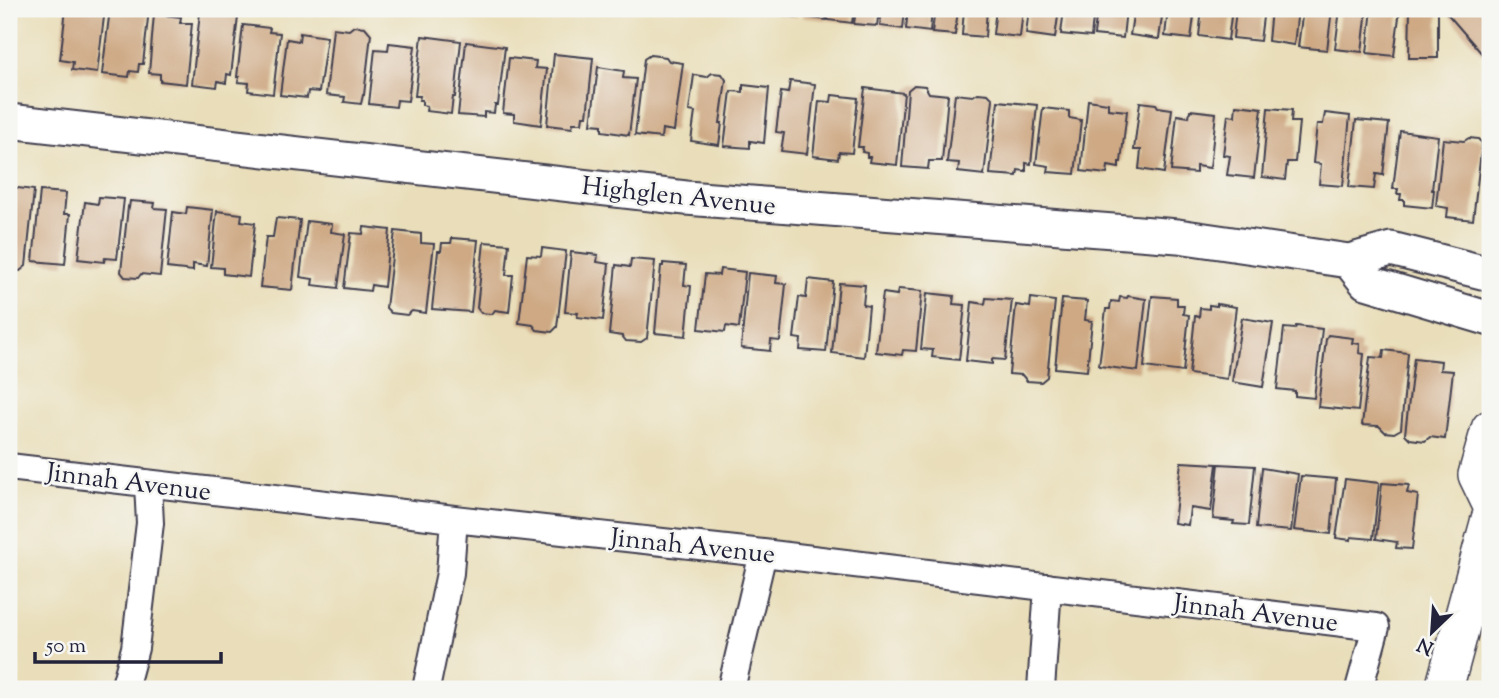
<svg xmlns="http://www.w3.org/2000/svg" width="1499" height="698" viewBox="0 0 1499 698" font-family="'Sorts Mill Goudy',serif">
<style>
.building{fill:#cea984}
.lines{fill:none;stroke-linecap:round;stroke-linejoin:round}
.minor-casing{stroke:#403e4e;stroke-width:30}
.tertiary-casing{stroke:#403e4e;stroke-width:37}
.secondary-casing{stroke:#403e4e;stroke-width:40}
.minor{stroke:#fff;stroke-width:26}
.tertiary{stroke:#fff;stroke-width:33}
.secondary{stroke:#fff;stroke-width:37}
.labels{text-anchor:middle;stroke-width:5;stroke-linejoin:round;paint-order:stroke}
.street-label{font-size:26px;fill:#22223b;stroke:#f6f6f2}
</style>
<rect width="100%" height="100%" fill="#f6f6f2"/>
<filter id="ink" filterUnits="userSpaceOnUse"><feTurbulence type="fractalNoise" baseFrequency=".0143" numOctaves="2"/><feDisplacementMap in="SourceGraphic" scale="14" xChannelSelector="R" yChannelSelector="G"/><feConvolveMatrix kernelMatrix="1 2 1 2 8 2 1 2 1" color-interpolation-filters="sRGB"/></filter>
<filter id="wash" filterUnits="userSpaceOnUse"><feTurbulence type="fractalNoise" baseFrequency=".00686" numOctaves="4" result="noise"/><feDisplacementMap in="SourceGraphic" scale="28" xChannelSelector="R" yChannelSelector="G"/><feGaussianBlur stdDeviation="1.57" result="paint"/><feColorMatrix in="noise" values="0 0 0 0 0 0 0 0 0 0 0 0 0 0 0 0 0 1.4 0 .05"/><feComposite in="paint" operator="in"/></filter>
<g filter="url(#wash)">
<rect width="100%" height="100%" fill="#e9deb9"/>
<g id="blocks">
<!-- building -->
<path class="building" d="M66 9H105L97 73 72 70 73 62 60 60Z
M110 9H149L143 64H139L138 72 130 71 129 77 102 74Z
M775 9H798L797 17 774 14Z
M803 9H827L826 20 802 17Z
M829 9H854L852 23 828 20Z
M856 9H879L877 26 854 24Z
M882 9H905L903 29 880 26Z
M908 9H932L930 32 906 29Z
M935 9H958L955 35 932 33Z
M964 9H987L985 37 962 35Z
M996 9H1023L1020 37 993 34Z
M1029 9H1059L1055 38 1026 34Z
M1064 9H1094L1091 37 1061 34Z
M1097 9H1126L1123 38 1094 35Z
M1134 9H1163L1159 39 1130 35Z
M1168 9H1195L1191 39 1165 36Z
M1202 9H1232L1228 40 1199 36Z
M1236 9H1264L1260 41 1233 38Z
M1271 9H1298L1294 45 1268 41Z
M1303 9H1332L1327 50 1298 47Z
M1340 9H1367L1362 52 1335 49Z
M1372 9H1400L1394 56 1367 53Z
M1410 9H1438V58H1409Z
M1449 9H1482L1490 19V49L1483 55 1445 11Z
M200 13 238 17 231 75 227 74 226 83 218 81 217 87 192 84Z
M154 14 181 17 180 23H192L186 84 160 81V74L149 73Z
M243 25 270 28 269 32 280 33 273 94 248 91 249 83 238 82 239 77H237Z
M354 26 365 27 371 34 364 95H363L361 104 344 102 345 97 326 95 333 28 349 30Z
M300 33 327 37 319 92 308 91 307 98 280 95 287 39 299 41Z
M422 36 461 41 455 97H453L451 114 426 111 427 106 422 105V100H419L420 96H415Z
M466 42 505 47 498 105H495L494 113 484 112V117L458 115Z
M389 43 415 46 408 101 397 100 396 107 369 104 375 49 388 50Z
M554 54 593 58 587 116H583L582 123H573L572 128 547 125Z
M650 55 666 57 669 61 683 63 674 131 662 129 661 138 635 135 644 59Z
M509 58 536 61 535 68 547 69 541 125 514 121V114L503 113Z
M598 67 624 71 623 78 636 79 629 135 602 131V125L591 124Z
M712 73 722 74 726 80 720 123H722L719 145 691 141 695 112 689 111 694 75 707 77Z
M790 81 815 84 807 154 781 151 784 133 776 132 781 92 788 93Z
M743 85 769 88 764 143 750 141V148L724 146 731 91 743 92Z
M914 85 925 86 929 93 948 95 942 161H929L928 169 902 167 908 90Z
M865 88 904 93 897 165 869 162 870 157H867V153L862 152 863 147H858Z
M978 93 988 94 993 99 984 175 958 172 959 163 947 162 955 94 973 96Z
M832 95 858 98 852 153 839 152 838 159 813 156 819 101 831 102Z
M1088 100 1108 103V109L1127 111 1121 162H1119V168L1108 166 1107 174 1081 171Z
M998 101 1037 105 1031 164 1026 163V171L1018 170 1017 176 990 174Z
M1140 102 1156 104 1158 107 1172 109 1164 173 1139 169 1141 150H1134Z
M1236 105 1262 108 1254 178 1227 175 1230 156 1223 155 1228 115 1235 116Z
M1043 108 1069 111V118L1081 120 1075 174 1048 172 1049 166 1036 164Z
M1268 108 1292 110 1291 122H1299L1295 162H1287L1285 180 1262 177Z
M1190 110 1216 113 1210 168 1196 166V173L1171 171 1177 115 1189 117Z
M1325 113 1350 116 1343 186 1319 184 1321 164 1313 163 1317 124H1323Z
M1356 120 1389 123 1383 175 1376 174 1374 189 1349 187Z
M1400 131 1438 136 1432 190H1434L1432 208 1404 205V200H1400L1401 194H1397L1398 189H1393Z
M1469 138 1478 139 1482 143 1473 220 1447 217 1448 208 1436 206 1443 139 1464 141Z
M10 187 34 190 26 266 20 271 9 270Z
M40 191 66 193 64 214H70L65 264 33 261Z
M99 197 124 199 117 259 105 258 104 262 78 259 85 202 98 204Z
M130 201 155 203 154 208 167 209 160 276 141 274 138 278 125 277 121 272 128 207 129 208Z
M187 207 213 210 207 266 193 264V271L167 268 173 212 186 214Z
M217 211 242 214 241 221 255 223 249 277 223 274V268L211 267Z
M276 218 300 220 292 290 260 287 266 237H273Z
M307 221 332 224 331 232 345 234 338 288 312 285 313 279 300 277Z
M364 227 390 230 384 287 371 285 370 291 344 288 351 233 363 234Z
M395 231 421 234V243L434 244 426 313 412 311 407 315 391 313 386 308Z
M452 238 478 240 471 312 432 309 438 251H441L442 243H451Z
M484 242 509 244 506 275H513L509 312 495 310 492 314 481 313 477 308Z
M542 248 566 251 557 327 552 332 537 330 533 325 519 323 527 255 541 256Z
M571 252 598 255 597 262 609 264 603 320 577 317 578 313 565 312Z
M631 259 655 261 647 338 641 342 626 341 622 336 609 334 616 265 630 267Z
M663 263 686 265 684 285 691 286 686 336 655 333 661 266H663Z
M720 269 745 272 739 328 726 326 725 332 699 329 705 274 719 275Z
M748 273 777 276 776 283 786 284 780 341 771 340 770 351 741 348Z
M808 279 833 282 826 352 800 350 801 339 794 338 799 297 806 298Z
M839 283 865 285 863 305 869 306 864 357 832 353Z
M898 289 922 291 916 351 903 350 902 355 876 352 883 293 897 295Z
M927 293 954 296 953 304 965 305 959 360 932 357 933 350 921 349Z
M1128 296 1146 299 1138 371 1099 366 1106 309H1110L1111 301 1119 302 1120 297 1127 298Z
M1152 296 1177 298V305H1184L1183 314 1189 315 1183 372 1144 367Z
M986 298 1012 300 1005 360 992 359V364L966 361 972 302 985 304Z
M1031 298 1055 301 1047 377 1041 382 1027 381 1022 375 1009 374 1016 305 1030 307Z
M1062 299 1087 301 1085 320 1092 321 1087 371 1055 368Z
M1217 304 1236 307 1227 379 1189 374 1195 316 1199 317 1200 308 1209 309V305L1217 306Z
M1242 318 1273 323 1263 387 1232 382Z
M1296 326 1322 329 1314 398 1295 396V391L1277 389 1284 328 1295 329Z
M1328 335 1353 338 1352 343 1360 344 1359 353 1364 354 1358 411 1318 407 1326 339Z
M1384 350 1408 353 1401 429 1394 433 1385 432 1379 426 1362 425 1370 357 1383 358Z
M1414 358 1441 361 1440 370 1453 371 1445 439 1430 437 1425 441 1410 439 1405 434Z
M1181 462 1217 464 1211 511 1190 508 1188 525 1174 523Z
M1219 464 1255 466 1249 525 1233 524 1234 521 1213 519Z
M1262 468 1298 474 1291 531 1256 528Z
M1301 476 1336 479 1331 534 1294 530Z
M1345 479 1379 483 1373 539 1351 537V540L1336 538Z
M1382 483 1409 485 1407 493 1418 495 1412 549 1396 548 1397 542 1376 539Z"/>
</g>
</g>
<g filter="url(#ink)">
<use href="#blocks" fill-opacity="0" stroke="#403e4e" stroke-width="2"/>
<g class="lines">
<!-- minor casing -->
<g class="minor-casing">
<path id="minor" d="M9 467 454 519 763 553 1376 627 1359 689
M124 689 135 648 150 523 148 484
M426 689 450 573 454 519
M731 689 763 553
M1041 689 1048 587"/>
</g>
<!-- tertiary casing -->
<g class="tertiary-casing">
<path id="tertiary" d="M9 121 686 198 1178 236 1349 261 1391 249 1490 274
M1349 261 1366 282 1490 319"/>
</g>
<!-- secondary casing -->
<g class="secondary-casing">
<path id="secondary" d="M1490 429 1477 475 1490 502
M1444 689 1490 519"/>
</g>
<!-- minor -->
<use href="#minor" class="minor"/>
<!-- tertiary -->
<use href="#tertiary" class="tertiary"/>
<!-- secondary -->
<use href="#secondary" class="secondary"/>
</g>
</g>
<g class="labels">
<!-- street labels -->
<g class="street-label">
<text transform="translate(679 195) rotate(6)" y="9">Highglen Avenue</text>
<text transform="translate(129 481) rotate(7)" y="9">Jinnah Avenue</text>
<text transform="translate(693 545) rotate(6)" y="9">Jinnah Avenue</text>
<text transform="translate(1256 612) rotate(7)" y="9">Jinnah Avenue</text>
</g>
</g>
<!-- margin -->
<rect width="1499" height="698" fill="none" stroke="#f6f6f2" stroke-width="35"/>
<!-- north arrow -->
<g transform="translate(1432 632) rotate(205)" stroke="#f6f6f2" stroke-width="5" paint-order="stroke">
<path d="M0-5L12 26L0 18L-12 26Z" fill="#22223b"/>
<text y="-10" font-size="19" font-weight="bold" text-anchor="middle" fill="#22223b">N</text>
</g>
<!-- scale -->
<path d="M35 652v10h186v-10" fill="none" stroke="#22223b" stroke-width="3.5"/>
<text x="46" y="652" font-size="21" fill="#22223b" stroke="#f6f6f2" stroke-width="5" paint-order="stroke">50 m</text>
</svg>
